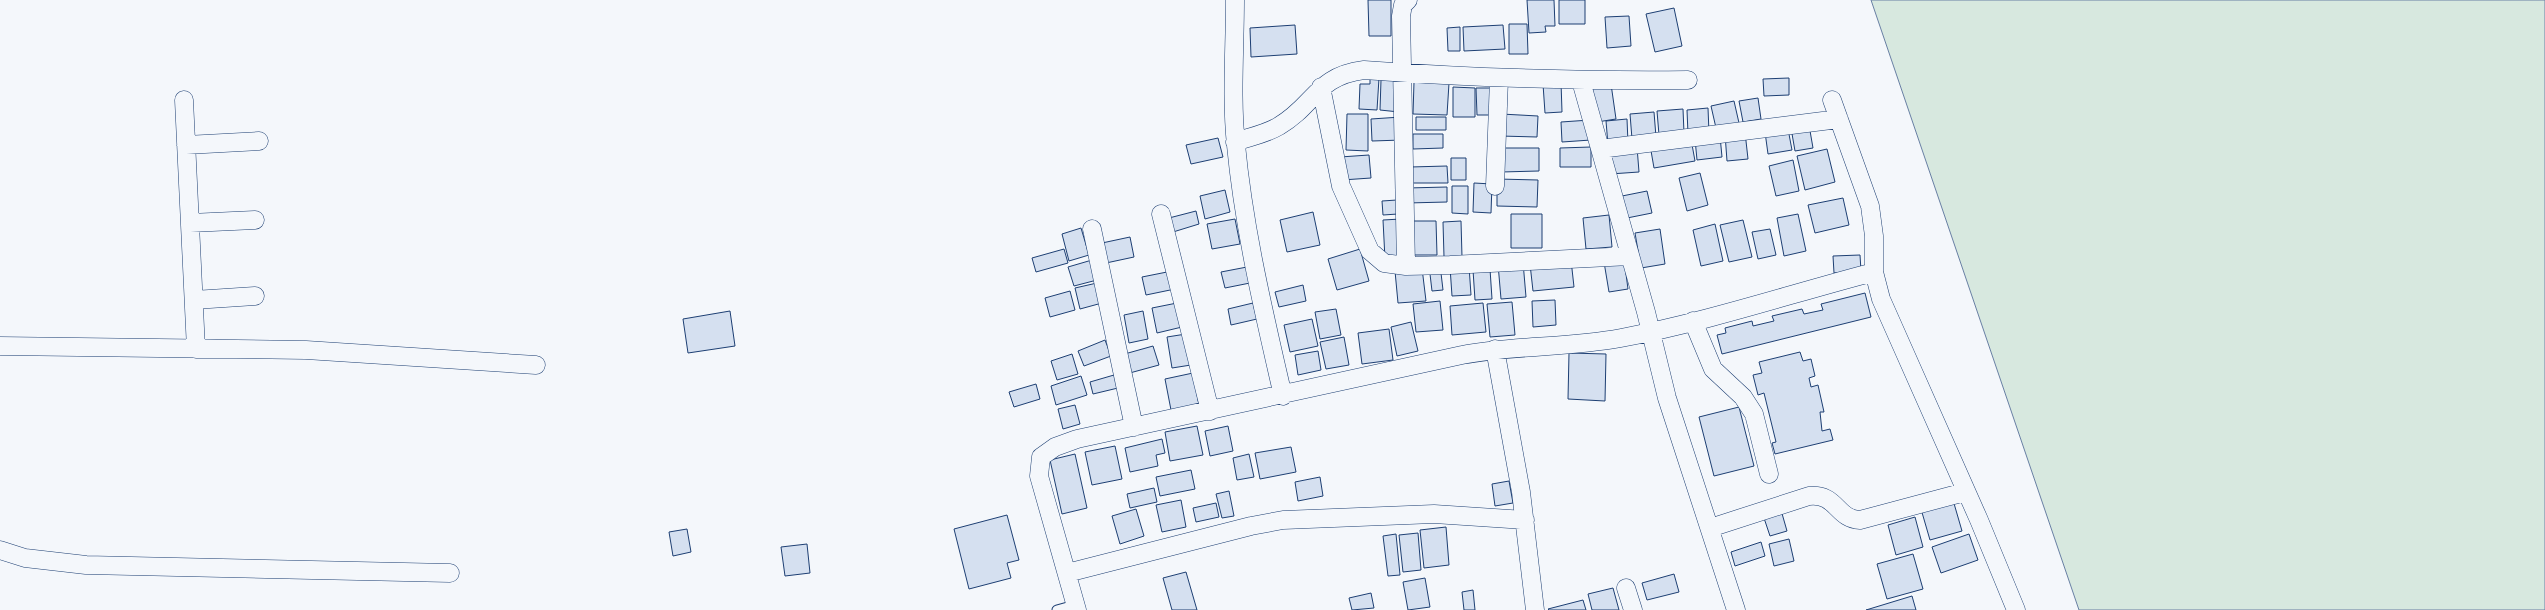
<svg xmlns="http://www.w3.org/2000/svg" width="2545" height="610" viewBox="0 0 2545 610" font-family="Quicksand,sans-serif">
<style>
.green{fill:#d7e8df;stroke:#687fa3}
.building{fill:#d5e0f0;stroke:#1d3f73}
.lines{fill:none;stroke-linecap:round;stroke-linejoin:round}
.service-casing{stroke:#1d3f73;stroke-width:11}
.minor-casing{stroke:#1d3f73;stroke-width:19}
.service{stroke:#f4f7fb;stroke-width:9}
.minor{stroke:#f4f7fb;stroke-width:18}
</style>
<rect width="100%" height="100%" fill="#f4f7fb"/>
<!-- green -->
<path class="green" d="M1871 0H2545V610H2079Z"/>
<!-- building -->
<path class="building" d="M1368 0H1391V36H1369Z
M1527 0H1554L1555 26H1545L1546 32 1529 33Z
M1559 0H1585V24H1559Z
M1674 8 1682 46 1655 52 1646 14Z
M1629 16 1631 46 1607 48 1605 17Z
M1509 24H1527L1528 54H1509Z
M1295 25 1297 54 1251 57 1250 28Z
M1503 25 1505 49 1464 51 1463 27Z
M1460 27V51H1448L1447 28Z
M1370 78H1379L1377 110 1359 109 1360 84H1370Z
M1789 78V95L1764 96 1763 79Z
M1381 80H1400L1399 112 1380 110Z
M1414 82 1449 83 1447 115 1413 114Z
M1561 82 1562 112 1545 113 1543 84Z
M1611 84 1616 119 1597 122 1592 86Z
M1453 87 1475 88V117H1453Z
M1476 88H1493V115H1477Z
M1758 98 1761 119 1743 122 1739 101Z
M1734 101 1739 123 1716 128 1711 106Z
M1708 108 1709 133 1688 134 1687 110Z
M1683 109 1684 133 1659 135 1657 111Z
M1654 112 1656 137 1632 139 1630 114Z
M1347 114H1368V151L1346 150Z
M1501 114 1538 116 1537 137 1500 136Z
M1401 117 1402 140 1372 141 1371 119Z
M1416 117H1446V130H1416Z
M1627 119 1628 143 1608 145 1606 121Z
M1590 120 1591 140 1562 142 1561 122Z
M1809 125 1813 148 1795 151 1791 128Z
M1788 129 1792 150 1768 154 1765 132Z
M1745 132 1748 159 1727 161 1725 134Z
M1413 134H1443V148L1413 149Z
M1720 136 1722 157 1697 160 1695 139Z
M1218 138 1223 157 1191 164 1186 145Z
M1691 139 1695 161 1654 168 1650 145Z
M1591 147V167H1560V148Z
M1637 147 1639 172 1610 174 1608 149Z
M1500 148H1539V171L1501 172Z
M1827 149 1835 182 1805 190 1797 156Z
M1369 155 1371 178 1342 180 1340 157Z
M1451 158H1466V180H1451Z
M1793 160 1799 191 1776 196 1769 166Z
M1447 166 1448 183H1410V167Z
M1700 173 1708 205 1687 211 1679 178Z
M1497 179 1538 180 1537 207 1497 206Z
M1474 183 1492 184 1491 213 1473 212Z
M1452 186H1468V214L1452 213Z
M1447 187V202L1407 203V188Z
M1225 190 1230 212 1205 219 1200 196Z
M1647 191 1652 213 1627 218 1622 196Z
M1843 198 1849 225 1815 233 1808 205Z
M1397 200 1398 214 1383 215 1382 201Z
M1196 211 1199 224 1173 232 1169 218Z
M1313 212 1320 245 1287 252 1280 220Z
M1511 214H1542V248H1511Z
M1798 214 1806 251 1784 256 1777 218Z
M1609 215 1612 247 1586 249 1583 218Z
M1235 219 1240 244 1212 249 1207 224Z
M1401 219 1403 258 1385 259 1383 220Z
M1743 220 1752 257 1729 262 1720 225Z
M1408 221H1436L1437 255H1408Z
M1461 221 1462 257H1444L1443 222Z
M1715 224 1723 261 1701 266 1693 230Z
M1081 228 1089 255 1069 261 1062 234Z
M1660 229 1665 264 1641 268 1635 233Z
M1770 229 1776 255 1758 259 1752 232Z
M1130 237 1134 257 1106 263 1102 243Z
M1064 249 1068 263 1036 272 1032 258Z
M1360 249 1369 281 1337 290 1328 259Z
M1860 255 1861 271 1834 273 1833 256Z
M1624 259 1628 289 1609 292 1604 262Z
M1092 260 1097 280 1074 286 1068 267Z
M1571 260 1574 287 1533 291 1530 264Z
M1523 262 1526 297 1501 299 1498 264Z
M1469 266 1471 295 1452 296 1450 267Z
M1247 267 1250 283 1225 288 1221 272Z
M1422 268 1426 301 1398 303 1395 271Z
M1490 269 1492 299 1475 300 1473 270Z
M1172 271 1175 289 1146 295 1142 277Z
M1441 273 1443 290 1432 291 1430 274Z
M1097 283 1102 303 1080 309 1075 288Z
M1303 285 1306 301 1279 307 1275 292Z
M1070 291 1075 310 1050 317 1045 298Z
M1865 293 1871 317 1722 354 1717 335 1726 333 1725 328 1752 321 1753 326 1774 321 1772 316 1802 309 1804 314 1823 310 1821 304Z
M1555 300 1556 325 1533 327 1532 301Z
M1440 301 1443 330 1416 332 1413 304Z
M1512 302 1515 335 1490 337 1487 304Z
M1177 303 1182 327 1157 333 1152 308Z
M1253 303 1257 319 1231 325 1228 309Z
M1483 303 1486 332 1452 335 1450 306Z
M1336 309 1341 335 1320 339 1315 312Z
M730 311 735 346 688 353 683 319Z
M1143 311 1148 339 1129 343 1124 315Z
M1312 319 1318 346 1290 352 1284 325Z
M1411 322 1418 351 1397 356 1391 327Z
M1389 329 1393 360 1362 364 1358 333Z
M1186 334 1191 365 1172 368 1167 337Z
M1344 337 1349 365 1326 369 1320 342Z
M1105 340 1111 356 1084 366 1078 351Z
M1153 346 1159 365 1126 374 1121 355Z
M1318 351 1321 370 1298 375 1295 355Z
M1800 352 1803 361 1811 359 1815 376 1809 378 1811 387 1818 385 1824 412H1820L1822 431 1830 429 1833 440 1775 454 1772 443 1776 442 1764 393 1758 395 1753 375 1762 373 1759 362Z
M1569 353 1606 354 1605 401 1568 399Z
M1072 354 1078 374 1057 380 1051 361Z
M1193 373 1199 405 1171 410 1165 379Z
M1114 375 1118 388 1093 394 1090 382Z
M1081 376 1087 395 1056 405 1051 386Z
M1036 384 1040 399 1014 407 1009 392Z
M1075 405 1080 424 1063 429 1058 409Z
M1739 407 1754 466 1714 476 1699 417Z
M1197 426 1203 455 1170 461 1165 432Z
M1228 426 1233 451 1210 456 1205 431Z
M1162 439 1165 453 1156 455 1158 466 1130 472 1125 448Z
M1115 446 1122 479 1092 485 1085 452Z
M1291 447 1296 472 1260 479 1255 453Z
M1075 454 1087 508 1062 514 1050 460Z
M1249 454 1254 477 1237 480 1233 458Z
M1191 470 1195 489 1160 496 1156 477Z
M1320 477 1323 496 1298 501 1295 482Z
M1509 481 1513 503 1495 506 1492 484Z
M1154 488 1157 502 1130 508 1127 494Z
M1229 491 1234 516 1222 518 1216 494Z
M1181 500 1186 527 1162 532 1156 505Z
M1953 500 1962 531 1930 540 1921 509Z
M1216 503 1219 517 1196 522 1193 508Z
M1136 509 1144 536 1120 544 1112 516Z
M1781 510 1787 531 1770 536 1763 515Z
M1007 515 1019 560 1007 563 1011 578 969 589 954 529Z
M1915 517 1923 547 1896 555 1888 525Z
M1446 527 1449 565 1424 568 1420 530Z
M687 529 691 552 673 556 669 532Z
M1418 533 1421 570 1403 572 1399 535Z
M1396 534 1400 575 1388 576 1383 536Z
M1969 534 1978 560 1941 573 1932 547Z
M1789 539 1794 561 1774 566 1769 544Z
M1761 542 1765 556 1735 566 1731 552Z
M807 544 810 573 785 576 781 547Z
M1913 554 1923 589 1887 599 1877 564Z
M1186 572 1197 610H1172L1163 578Z
M1674 574 1679 592 1647 600 1642 583Z
M1425 578 1430 607 1408 610 1403 582Z
M1613 588 1619 610H1592L1588 594Z
M1473 590 1475 610H1464L1462 592Z
M1371 593 1374 608 1352 610 1349 598Z
M1912 596 1916 610H1866Z
M1583 600 1586 610H1549L1548 609Z"/>
<g class="lines">
<!-- service casing -->
<g class="service-casing">
<path id="service" d="M1057 610 1075 605"/>
</g>
<!-- minor casing -->
<g class="minor-casing">
<path id="minor" d="M1235 0C1235 48 1231 98 1236 145 1244 230 1264 313 1283 396
M1581 81 1646 312 1667 398 1736 610
M1321 87 1341 186 1370 251 1384 263 1406 266 1450 265 1630 256
M184 100 196 349
M1832 100 1870 206 1874 236V272L1881 299 1979 520 2016 610
M1235 142C1249 137 1266 134 1279 126 1315 105 1316 76 1364 70 1472 78 1580 81 1688 80
M186 145 259 141
M1600 149 1839 119
M1495 186 1499 79
M1161 214 1210 411
M190 223 255 220
M1092 229 1134 427
M1406 266 1401 16 1403 5 1408 0
M194 300 255 296
M1693 321 1713 369 1743 397 1754 414 1769 474
M0 346 306 350 536 365
M1495 349 1521 492 1535 610
M1710 528 1809 496C1837 493 1836 519 1860 520L1965 492
M0 550 25 558 86 565 450 573
M1067 573 1251 526 1283 520 1434 514 1525 520
M1626 588 1633 610
M1077 610 1039 476 1041 457 1055 447 1077 439 1462 355C1515 345 1568 348 1621 338 1706 322 1790 294 1874 272"/>
</g>
<!-- service -->
<use href="#service" class="service"/>
<!-- minor -->
<use href="#minor" class="minor"/>
</g>
</svg>
